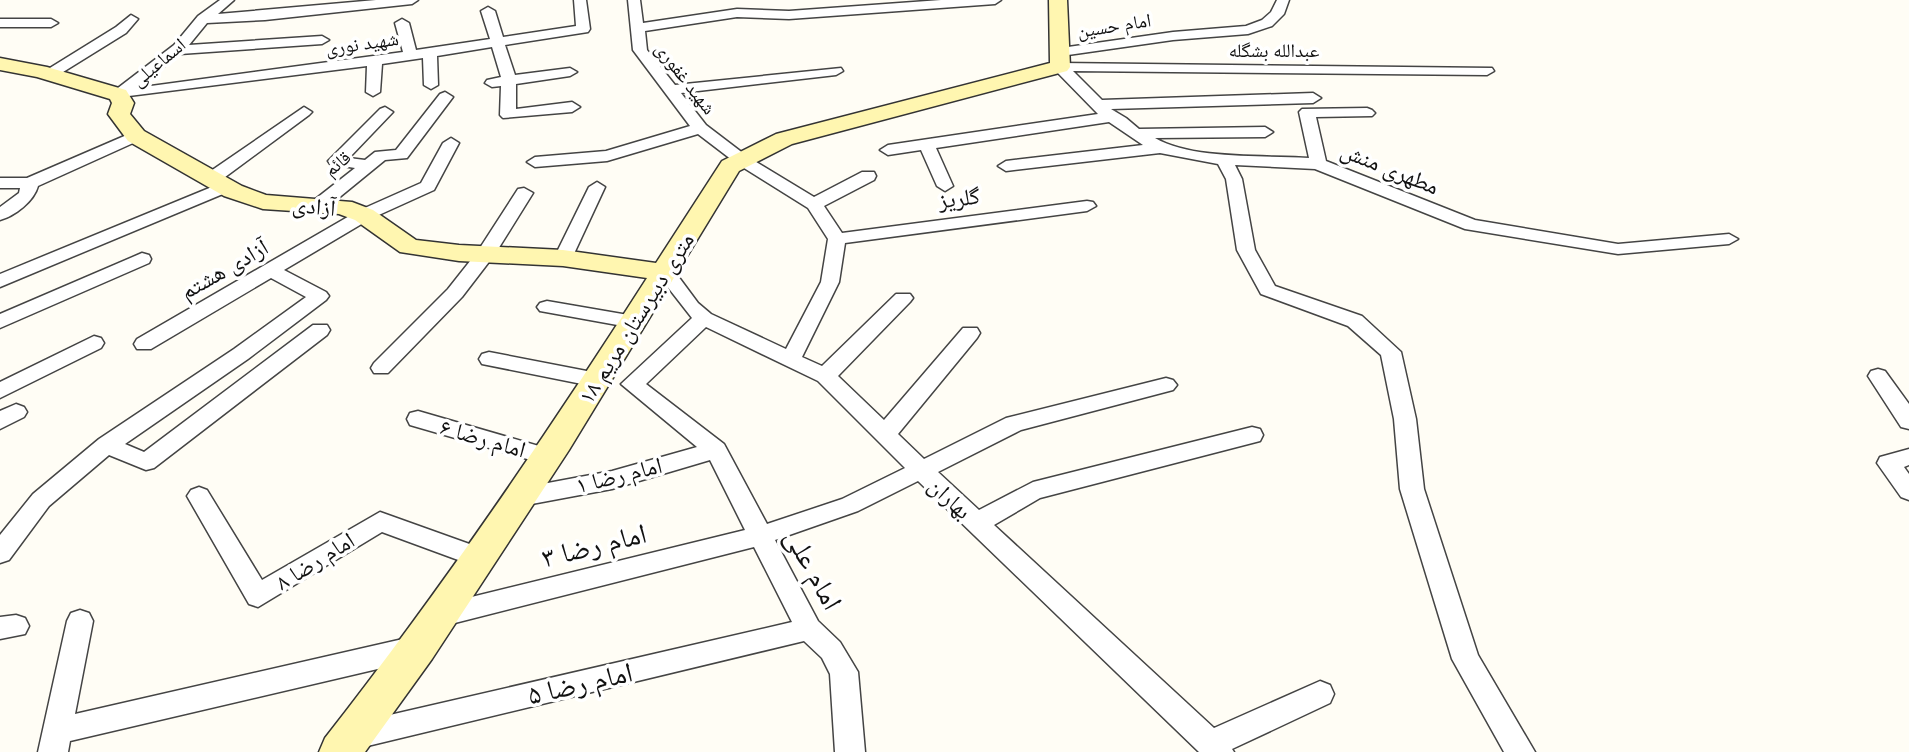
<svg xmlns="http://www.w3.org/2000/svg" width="1909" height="752" viewBox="0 0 1909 752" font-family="'Roboto Serif','Noto Naskh Arabic',serif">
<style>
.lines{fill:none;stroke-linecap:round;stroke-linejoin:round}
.street-casing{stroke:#444;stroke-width:3}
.secondary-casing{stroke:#333;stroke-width:3}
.street{fill:#fff;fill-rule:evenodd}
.secondary{fill:#fff6b0;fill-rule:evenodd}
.labels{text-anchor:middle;stroke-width:7;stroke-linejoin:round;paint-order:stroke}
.far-street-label{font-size:19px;fill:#111;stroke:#fff}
.street-label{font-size:23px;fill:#111;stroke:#fff}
.near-street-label{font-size:28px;fill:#111;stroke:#fff}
</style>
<rect width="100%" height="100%" fill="#fffdf5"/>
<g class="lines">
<!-- street casing -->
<g class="street-casing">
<path id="street" d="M220 0H234L218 14 376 0H418L412 4 265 20 207 23 189 45 322 36 329 40 322 44 180 54 136 88 403 52 395 23 402 19 409 23 416 50 490 39 481 11 488 7 495 11 503 37 576 26 574 0H586L590 29 588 32 505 45 515 75 570 68 577 72 570 76 516 84V109L572 102 580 107 572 112 503 118 500 115 501 86 492 87 485 83 487 80 501 77 492 47 437 56 438 85 431 89 424 85 423 58 382 64 380 92 373 96 366 92 367 66 113 98 111 95 114 91 174 45 198 16Z
M628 0H640L643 23 737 9 789 11 941 0H1001L995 4 789 19 737 17 645 31 647 50 675 85 841 68 843 71 836 75 681 93 706 125 748 157 814 197 862 172H874L876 176 874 180 824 206 842 233 1087 201 1093 202 1096 206 1087 211 845 243 839 282 802 357 822 366 896 294H910L913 298 910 302 838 376 884 420 963 328H977L980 333 977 338 898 434 924 459 1006 418 1166 378 1173 380 1177 385 1173 390 1021 430 938 472 979 510 1033 482 1252 427 1260 429 1263 435 1260 441 1040 498 994 525 1214 728 1320 681 1330 685 1334 694 1330 703 1232 749 1234 752H1199L918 481 858 511 775 540 818 621 840 642 858 672 865 752H835L830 674 822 658 804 641 355 749 345 745 341 736 345 727 355 723 792 622 754 547 443 626 434 623 430 615 434 607 443 604 745 530 710 460 612 489 521 506 513 503 509 497 513 491 521 488 612 471 697 447 621 384 692 318 656 272 658 268H672L698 303 711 314 786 349 821 282 828 239 808 208 736 163 698 134 607 161 535 167 527 162 535 157 606 151 690 126 633 50ZM706 327 818 381 905 468 842 499 767 524 724 444 646 384Z
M1277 0H1289L1284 14 1272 26 1248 34 1173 40 1061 56 1054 52 1061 48 1173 32 1246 26 1262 20 1271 12Z
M131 15 138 19 126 33 55 77H45L43 74 45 71 116 27Z
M0 19H51L58 23 51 27H0Z
M1060 63 1492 68 1494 71 1487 75 1073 71 1102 100 1313 93 1321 98 1313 103 1111 109 1126 118 1139 129 1265 127 1273 132 1265 137 1155 138C1193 160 1264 155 1309 158L1299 112 1302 109 1367 108 1372 110 1375 113 1372 116 1316 117 1326 161 1475 220 1618 244 1729 234 1738 239 1729 244 1618 254 1465 229 1315 169 1235 165 1242 179 1255 250 1275 286 1362 316 1401 352 1416 419 1424 489 1478 655 1535 752H1504L1452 659 1400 489 1394 419 1381 355 1348 326 1261 294 1237 250 1226 179 1218 164 1160 153 1006 171 998 166 1006 161 1143 145 1109 122 936 148 953 186 945 191 937 186 921 150 888 155 880 150 888 145 1098 114 1055 70 1053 67 1055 64Z
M445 92 453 97 407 158 385 160 325 209H313L310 205 313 201 355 168 330 164 328 161 380 109 385 107 393 112 349 158 365 160 375 152 396 150 440 94Z
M304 107 312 112 309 115 217 183H205L203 179 205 175Z
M136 131 144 136 142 139 38 186C34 201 15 216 0 220V207L19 193 20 188H0V178H27Z
M451 138 459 143 434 190 370 219 284 270 326 292 329 296 326 300 248 359 125 444 144 452 313 325H327L330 330 327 335 154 468 146 470 109 455 49 506 9 560 0 563V535L33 494 99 439 234 349 306 297 271 278 151 349H137L134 344 137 339 358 211 421 183 443 143Z
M224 182 232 187 230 191 0 287V274Z
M597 182 605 187 572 258 563 264 556 262 554 258 589 187Z
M524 188 533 193 495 254 462 297 388 373H374L371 368 374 363 448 289 478 251 518 189Z
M142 253 149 255 151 259 149 263 0 328V314Z
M547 301 634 316 641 317 644 322 641 327 634 328 540 311 537 307 540 303Z
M94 336 101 338 104 343 101 348 0 398V382Z
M489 352 597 373 604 375 608 380 604 385 597 387 482 364 479 359 482 354Z
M1878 369 1885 371 1909 404V429L1901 427 1868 376 1871 371Z
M16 404 24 407 27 412 24 417 0 429V411Z
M418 411 556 451 559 457 556 463 548 465 410 425 407 419 410 413Z
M1909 449V465L1904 467 1909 474V500L1901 497 1877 463 1880 457Z
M199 487 207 490 262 580 380 512 489 551 492 558 489 565 480 568 382 532 258 607 249 604 187 496 191 490Z
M80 610 89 613 93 621 75 714 416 636 425 640 429 648 425 656 416 660 70 741 68 752H38L67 621 71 613Z
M16 615 25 618 29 626 25 634 0 639V617Z"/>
</g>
<!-- secondary casing -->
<g class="secondary-casing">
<path id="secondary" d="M1049 0H1067L1070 67 1067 71 792 144 739 171 569 450 432 659 365 752H319L325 738C441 590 546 436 647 278L563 266 459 261 400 252 355 220 339 214 263 209 224 196 128 141 108 114 112 103 110 99 37 77 0 70V58L47 67 126 90 134 103 130 114 144 131 242 186 266 195 352 202 373 210 416 240 459 245 563 250 656 263 722 161 776 134 1050 63Z"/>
</g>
<!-- street -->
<use href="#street" class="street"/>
<!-- secondary -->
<use href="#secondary" class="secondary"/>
</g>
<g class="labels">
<!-- far-street labels -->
<g class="far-street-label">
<text transform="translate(1114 25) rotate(-9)" y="7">امام حسین</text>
<text transform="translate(362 43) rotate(-8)" y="7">شهید نوری</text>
<text x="1274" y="57">عبدالله بشگله</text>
<text transform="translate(158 62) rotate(-40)" y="7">اسماعیلی</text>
<text transform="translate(686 78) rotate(52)" y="7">شهید غفوری</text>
<text transform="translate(337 163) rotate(-39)" y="7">قائم</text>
</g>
<!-- street labels -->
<g class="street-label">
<text transform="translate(1390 168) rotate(22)" y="8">مطهری منش</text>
<text transform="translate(959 198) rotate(-7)" y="8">گلریز</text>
<text transform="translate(314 206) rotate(5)" y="8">آزادی</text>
<text transform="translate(224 269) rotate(-30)" y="8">آزادی هشتم</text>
<text transform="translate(636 318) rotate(-58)" y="8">۱۸ متری دبیرستان مریم</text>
<text transform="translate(483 438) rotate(16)" y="8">امام رضا ۶</text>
<text transform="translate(619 475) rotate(-14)" y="8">امام رضا ۱</text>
<text transform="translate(950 498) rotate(43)" y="8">بهاران</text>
<text transform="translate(315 561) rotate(-32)" y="8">امام رضا ۸</text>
</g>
<!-- near-street labels -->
<g class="near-street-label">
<text transform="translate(594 545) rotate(-14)" y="10">امام رضا ۳</text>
<text transform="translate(814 569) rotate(61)" y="10">امام علی</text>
<text transform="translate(580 683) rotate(-13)" y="10">امام رضا ۵</text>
</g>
</g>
</svg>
